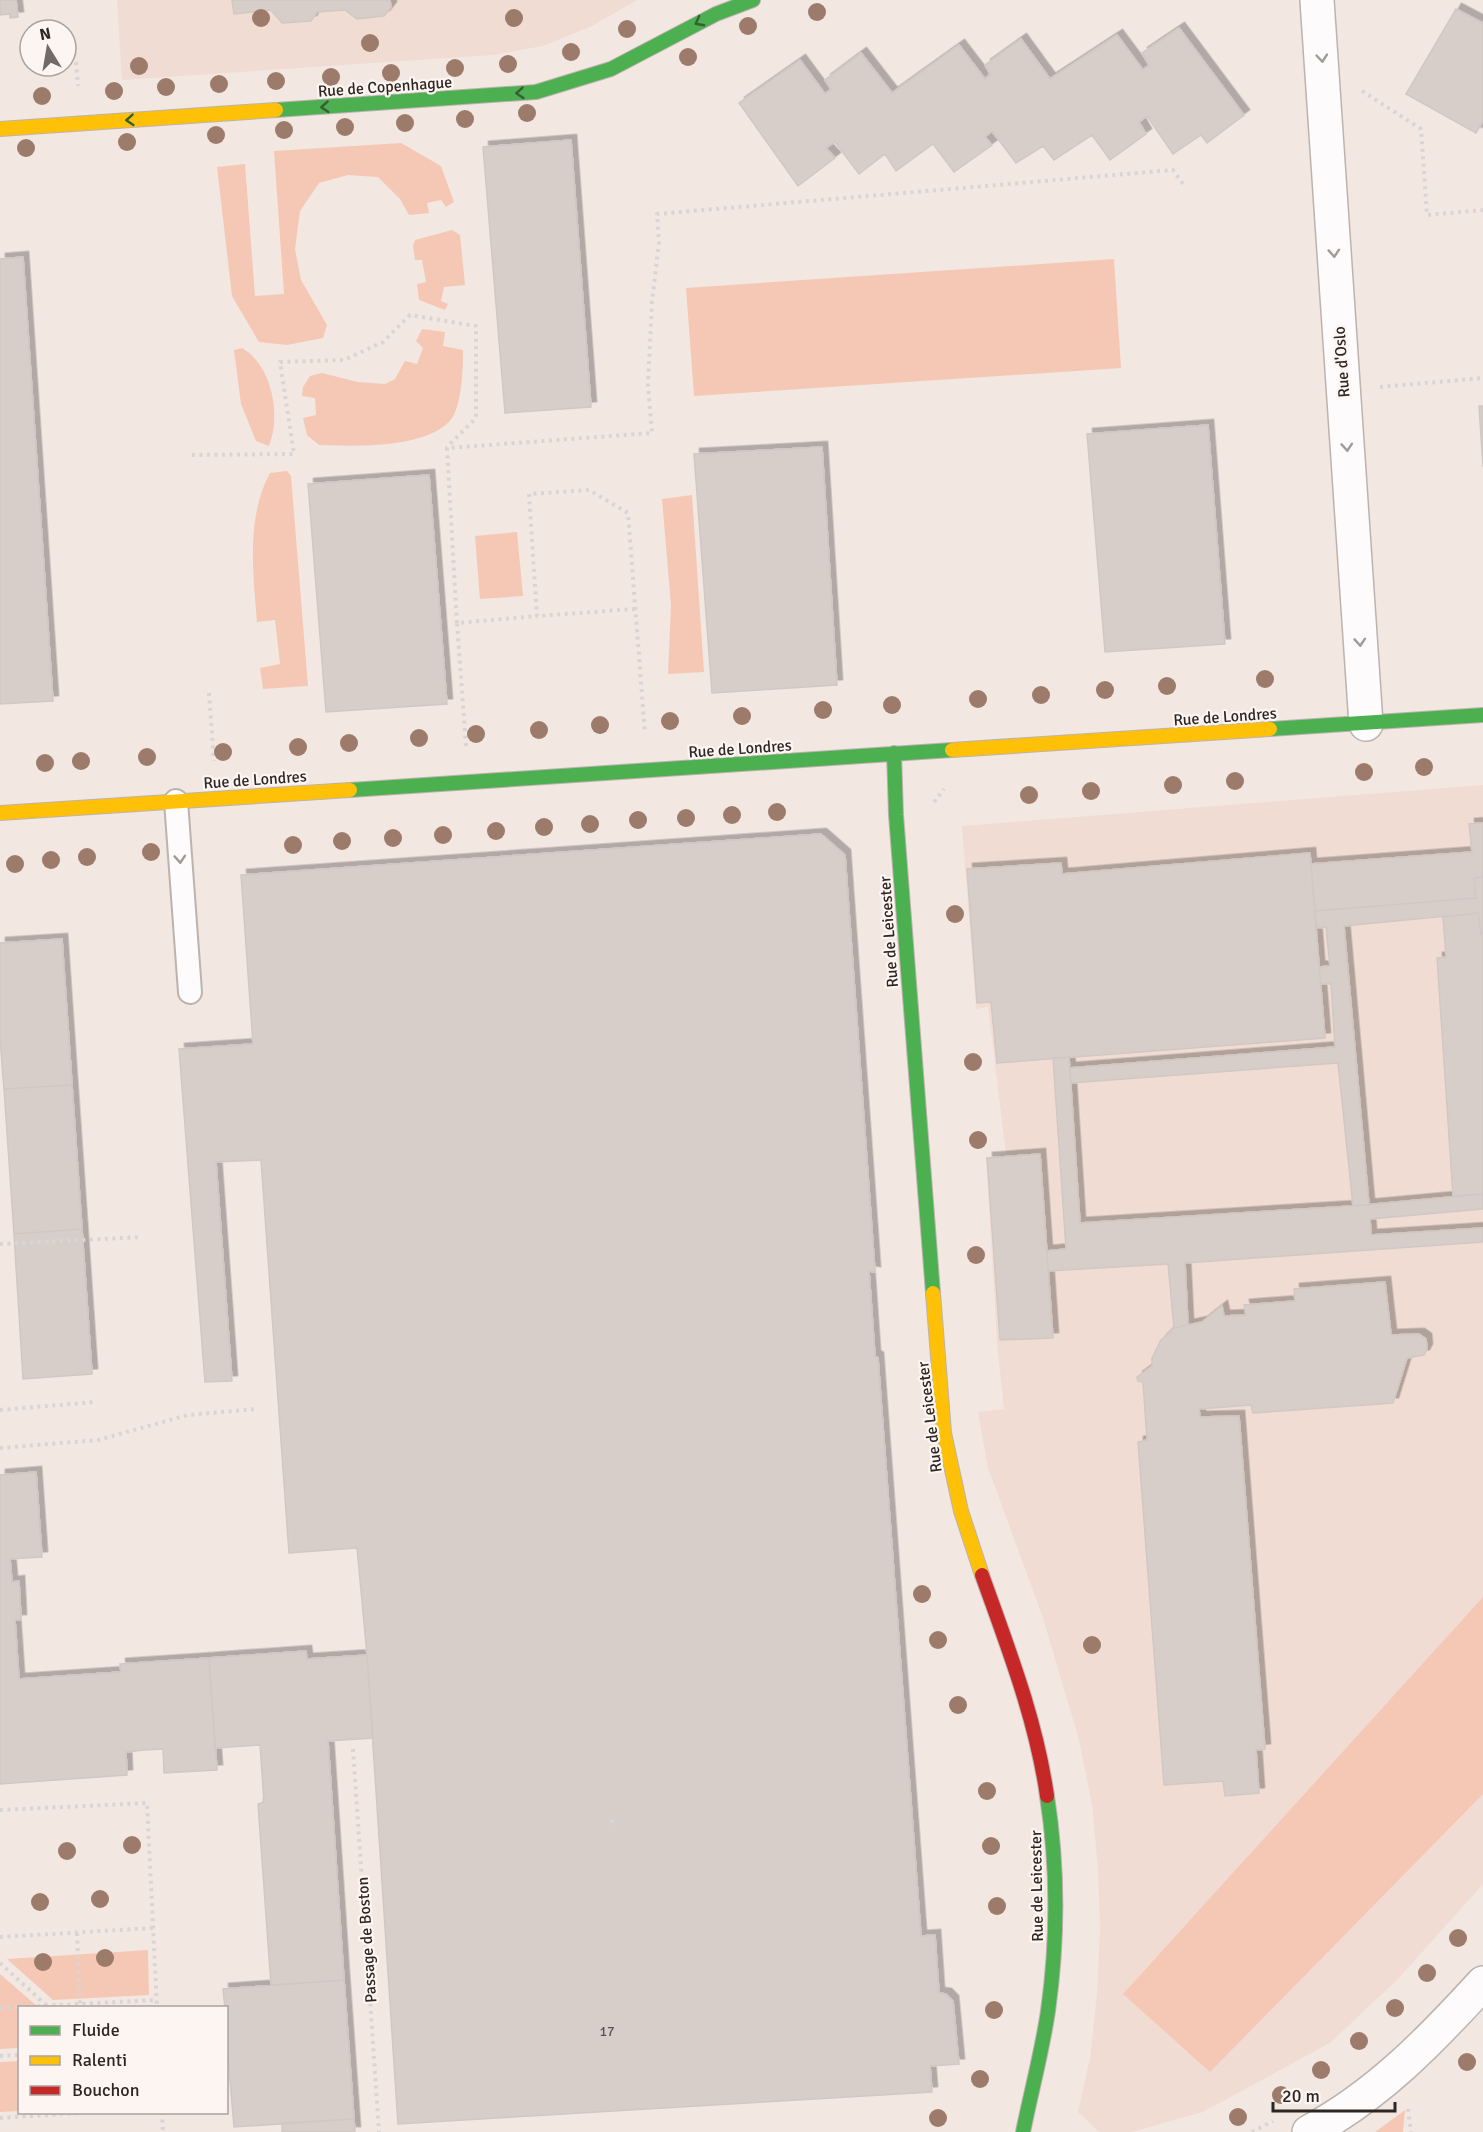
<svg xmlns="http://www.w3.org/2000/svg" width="1483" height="2132" viewBox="0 0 1483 2132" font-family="Signika,sans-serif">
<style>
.built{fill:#f1dcd3}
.green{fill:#f4c8b5}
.building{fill:#d7ceca;stroke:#d1c8c4;stroke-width:1.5;filter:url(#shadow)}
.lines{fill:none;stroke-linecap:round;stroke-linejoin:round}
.lane-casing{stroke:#bcb3af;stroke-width:26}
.street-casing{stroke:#bcb3af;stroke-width:36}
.fast-casing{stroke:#bcb3af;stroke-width:16}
.slow-casing{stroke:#bcb3af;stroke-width:16}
.jam-casing{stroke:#bcb3af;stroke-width:16}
.path{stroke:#d9d5d4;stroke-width:4;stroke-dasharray:3 4.5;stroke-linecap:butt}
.lane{stroke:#fdfbfb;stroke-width:22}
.street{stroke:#fdfbfb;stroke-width:33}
.fast{stroke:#4caf50;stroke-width:14}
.slow{stroke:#ffc107;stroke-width:14}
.jam{stroke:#c62828;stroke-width:14}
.tree{fill:#9c7b6b}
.oneway{stroke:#395d34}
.oneway2{stroke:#9f9b99}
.labels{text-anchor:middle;stroke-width:4.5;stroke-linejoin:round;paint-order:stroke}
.number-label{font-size:14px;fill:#5a534f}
.street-label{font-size:16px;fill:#2d2622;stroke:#fdf5f1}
</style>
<defs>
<filter id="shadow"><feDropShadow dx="5.5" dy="-5.5" stdDeviation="0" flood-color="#0004"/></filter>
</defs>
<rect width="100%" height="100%" fill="#f3e7e2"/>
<!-- built -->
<path class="built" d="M117 0H637L592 26 543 46 493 55 122 80Z
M1483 785V1884L1399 1978 1330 2043 1203 2112 1132 2132H1099L1078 2112 1090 2058 1097 1994 1100 1929 1098 1868 1092 1805 1079 1740 1043 1618 988 1468 978 1412 1004 1409 997 1342 986 1158 1006 1154 988 1007 976 1009 962 826Z"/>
<!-- green -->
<path class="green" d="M401 143 441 166 454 202 446 207 441 200 427 203 429 213 409 215 400 199 378 177 348 175 319 183 300 211 295 249 301 280 327 325 323 338 287 345 259 342 232 296 217 167 245 164 255 296 284 294 274 151Z
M452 230 460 235 465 285 444 287 441 301 448 304 445 310 419 300 417 284 426 282 422 260H415L413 246 415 240Z
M1114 259 1121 368 694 396 686 288Z
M422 329 445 332 443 346 463 350C463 368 462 409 449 422 421 449 355 446 319 445L307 435 303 418 316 415 315 398 302 396 303 387 310 376 322 373 358 382 385 384 395 379 405 361 417 364 423 348 416 341Z
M242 348C273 366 281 416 269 446L256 441 241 404 234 350Z
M287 471 291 476 308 686 263 689 260 668 280 664 275 620 257 622C253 573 246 517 270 473Z
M692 495 704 672 668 674 671 605 662 499Z
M517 532 523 596 480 599 475 536Z
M1483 1597V1794L1210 2072 1123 1994Z
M148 1950 149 1995 53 2000 7 1959Z
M0 1974 38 2007 20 2008 19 2048 0 2049Z
M19 2061V2111L0 2112V2062Z
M1405 2110 1403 2132H1375Z"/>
<!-- building -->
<path class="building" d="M0 0H16L18 17 10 18V14L0 15Z
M232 0H390L391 7 384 16 357 19 345 10 317 12 311 21 282 23 271 10 234 14Z
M1456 9 1483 23V121L1476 133 1406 94Z
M1179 28 1244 115 1207 143 1201 135 1173 154 1147 116 1139 122 1146 134 1110 160 1092 135 1054 160 1043 146 1016 163 992 131 985 137 992 145 954 172 933 144 896 171 885 154 859 174 835 142 826 148 835 158 798 186 739 103 800 60 825 94 831 89 825 80 861 53 892 93 959 45 985 79 990 74 985 65 1021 39 1050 79 1117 35 1143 70 1149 65 1142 53Z
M571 140 591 407 505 413 483 147Z
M23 257 53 701 0 704V259Z
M1479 406H1483V467Z
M1208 425 1225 644 1105 652 1087 434Z
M822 447 837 685 712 693 694 454Z
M429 475 447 704 326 712 308 484Z
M1483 823V877L1474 878 1476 898 1315 911 1311 864 1472 852 1469 824Z
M821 834 845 855 875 1272 869 1271 875 1356 878 1358 880 1386 921 1936 935 1935 939 1993 946 1994 953 2001 959 2064 930 2066 932 2092 398 2124 367 1655 357 1548 289 1553 261 1160 216 1162 232 1381 205 1382 179 1049 253 1044 241 875Z
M1310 853 1325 1038 997 1063 991 1002 977 1003 967 869 1061 863 1062 874Z
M1483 877V934H1481L1478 913 1344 926 1369 1205 1353 1206 1338 1063 1071 1083 1070 1068 1335 1047 1331 984H1321L1319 967 1330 966 1326 927 1317 928 1315 911 1476 898 1474 878Z
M1478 913 1481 934H1483V1194L1453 1196 1437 958 1446 957 1443 917Z
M62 939 72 1085 4 1089 0 1038V943Z
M1069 1057 1080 1223 1353 1206 1483 1194V1209L1370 1219 1371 1235 1483 1228V1242L1185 1263 1188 1325 1174 1328 1168 1264 1048 1271 1047 1251 1066 1249 1053 1058Z
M72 1085 82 1229 14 1234 4 1089Z
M1040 1154 1053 1338 1000 1340 987 1158Z
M82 1229 92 1374 23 1379 14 1234Z
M1385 1282 1391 1335 1419 1334 1426 1339 1427 1349 1424 1355 1407 1358 1393 1403 1253 1413 1251 1405 1199 1409 1200 1417 1239 1416 1265 1749 1256 1750 1259 1793 1225 1796 1223 1781 1164 1785 1138 1442 1147 1440 1143 1382 1138 1381 1137 1377 1152 1366V1358L1161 1340 1174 1328 1202 1322 1222 1306 1224 1316 1246 1315 1244 1305 1295 1301 1294 1289Z
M36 1472 42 1557 10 1559 12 1582 19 1581 21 1620H15L19 1679 121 1672 120 1664 209 1658 217 1770 164 1773 163 1749 144 1750 126 1752 127 1775 0 1784V1475Z
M306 1651 307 1659 367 1655 373 1738 328 1741 344 1980 271 1985 258 1804 264 1802 260 1745 215 1748 209 1658Z
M344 1980 354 2119 234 2127 226 2033V2008H225L223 1989Z
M354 2119 355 2132H282V2123Z"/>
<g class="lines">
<!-- lane casing -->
<g class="lane-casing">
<path id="lane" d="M176 801 190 992"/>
</g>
<!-- street casing -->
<g class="street-casing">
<path id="street" d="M1317 0 1366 724
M1309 2132C1378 2095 1431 2040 1483 1983"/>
</g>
<!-- fast casing -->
<g class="fast-casing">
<path id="fast" d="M276 110 536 92 611 69 716 14 753 0
M1270 729 1483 715
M894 753 896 815 933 1293
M350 790 952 750
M1023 2132C1031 2092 1042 2052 1048 2011 1058 1939 1058 1867 1047 1796"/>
</g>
<!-- slow casing -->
<g class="slow-casing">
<path id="slow" d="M0 129 276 110
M952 750 1270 729
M0 813 350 790
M933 1293 944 1433 961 1511 982 1575"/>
</g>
<!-- jam casing -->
<g class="jam-casing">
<path id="jam" d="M982 1575C1008 1648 1036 1719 1047 1796"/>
</g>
<!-- path -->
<path class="path" d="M76 62 78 86
M1362 91 1421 129 1427 215 1483 210
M1380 387 1483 378
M192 455 294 454 280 362 344 360 383 342 410 315 476 326V418L447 447
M635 609 537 616 529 494 589 490 628 513 645 734
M457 623 447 448 652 433 648 385 652 302 659 242 657 214 1173 170 1183 184
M209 693 214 761
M466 746 457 623 537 616
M934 802 944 789
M0 1244 141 1237
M0 1410 95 1402
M0 1448 98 1440 188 1415 256 1409
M353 1749 379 2132
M0 1810 147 1803 157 2008
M612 1820V1828
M77 1933 80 2004
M0 1937 153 1928
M0 1963 46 2005
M0 2008 156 2000
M0 2056 20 2055
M1408 2109 1411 2132
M162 2112 163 2132
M0 2118 94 2112
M1252 2132 1273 2121"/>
<!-- lane -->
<use href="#lane" class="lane"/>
<!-- street -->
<use href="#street" class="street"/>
<!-- fast -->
<use href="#fast" class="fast"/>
<!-- slow -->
<use href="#slow" class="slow"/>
<!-- jam -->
<use href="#jam" class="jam"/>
</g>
<!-- trees -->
<g class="tree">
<circle cx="817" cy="12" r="9"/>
<circle cx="261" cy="18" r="9"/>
<circle cx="514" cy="18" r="9"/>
<circle cx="748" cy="26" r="9"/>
<circle cx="627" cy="29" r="9"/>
<circle cx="370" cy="43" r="9"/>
<circle cx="571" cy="52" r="9"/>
<circle cx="688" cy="57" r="9"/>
<circle cx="508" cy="64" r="9"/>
<circle cx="139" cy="66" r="9"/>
<circle cx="455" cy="68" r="9"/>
<circle cx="391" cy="73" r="9"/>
<circle cx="331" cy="77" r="9"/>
<circle cx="276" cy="81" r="9"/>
<circle cx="219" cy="84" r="9"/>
<circle cx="166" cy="87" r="9"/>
<circle cx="114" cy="91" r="9"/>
<circle cx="42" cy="96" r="9"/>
<circle cx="527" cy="113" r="9"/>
<circle cx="465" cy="119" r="9"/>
<circle cx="405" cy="123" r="9"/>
<circle cx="345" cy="127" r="9"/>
<circle cx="284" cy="130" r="9"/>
<circle cx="216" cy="135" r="9"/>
<circle cx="127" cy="142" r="9"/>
<circle cx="26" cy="148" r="9"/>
<circle cx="1265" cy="679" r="9"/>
<circle cx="1167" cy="686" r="9"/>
<circle cx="1105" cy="690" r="9"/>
<circle cx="1041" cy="695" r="9"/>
<circle cx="978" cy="699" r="9"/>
<circle cx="892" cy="705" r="9"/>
<circle cx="823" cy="710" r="9"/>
<circle cx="742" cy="716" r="9"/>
<circle cx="670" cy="721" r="9"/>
<circle cx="600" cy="725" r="9"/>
<circle cx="539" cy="730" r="9"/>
<circle cx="476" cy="734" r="9"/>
<circle cx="419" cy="738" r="9"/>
<circle cx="349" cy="743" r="9"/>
<circle cx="298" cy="747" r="9"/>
<circle cx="223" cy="752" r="9"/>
<circle cx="147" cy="757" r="9"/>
<circle cx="81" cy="761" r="9"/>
<circle cx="45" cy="763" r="9"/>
<circle cx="1424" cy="767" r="9"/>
<circle cx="1364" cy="772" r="9"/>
<circle cx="1235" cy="781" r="9"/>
<circle cx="1173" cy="785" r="9"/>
<circle cx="1091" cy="791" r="9"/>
<circle cx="1029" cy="795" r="9"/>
<circle cx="777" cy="812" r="9"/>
<circle cx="732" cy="815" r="9"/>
<circle cx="686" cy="818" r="9"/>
<circle cx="638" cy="820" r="9"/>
<circle cx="590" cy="824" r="9"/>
<circle cx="544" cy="827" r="9"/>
<circle cx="496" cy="831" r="9"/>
<circle cx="443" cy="835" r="9"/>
<circle cx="393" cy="838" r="9"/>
<circle cx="342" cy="841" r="9"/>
<circle cx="293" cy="845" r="9"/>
<circle cx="151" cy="852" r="9"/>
<circle cx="87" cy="857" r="9"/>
<circle cx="51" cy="860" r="9"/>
<circle cx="15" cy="864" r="9"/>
<circle cx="955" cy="914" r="9"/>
<circle cx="973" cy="1062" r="9"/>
<circle cx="978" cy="1140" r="9"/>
<circle cx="976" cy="1255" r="9"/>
<circle cx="922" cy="1594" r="9"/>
<circle cx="938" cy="1640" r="9"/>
<circle cx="1092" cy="1645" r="9"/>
<circle cx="958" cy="1705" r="9"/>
<circle cx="987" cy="1791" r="9"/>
<circle cx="132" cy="1845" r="9"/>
<circle cx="991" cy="1846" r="9"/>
<circle cx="67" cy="1851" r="9"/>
<circle cx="100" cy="1899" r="9"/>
<circle cx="40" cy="1902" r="9"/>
<circle cx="997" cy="1906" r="9"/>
<circle cx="1458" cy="1938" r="9"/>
<circle cx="105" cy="1958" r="9"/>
<circle cx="43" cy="1962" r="9"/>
<circle cx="1427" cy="1973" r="9"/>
<circle cx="1395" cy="2008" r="9"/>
<circle cx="994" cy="2010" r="9"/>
<circle cx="1359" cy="2041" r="9"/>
<circle cx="1467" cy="2062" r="9"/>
<circle cx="1321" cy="2070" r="9"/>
<circle cx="980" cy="2079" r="9"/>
<circle cx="1281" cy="2095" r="9"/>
<circle cx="1238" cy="2117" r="9"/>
<circle cx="938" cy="2118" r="9"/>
</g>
<!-- one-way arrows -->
<defs><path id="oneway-chevron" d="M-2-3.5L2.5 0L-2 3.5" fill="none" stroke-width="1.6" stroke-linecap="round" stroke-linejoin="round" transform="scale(1.5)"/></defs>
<g class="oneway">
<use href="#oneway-chevron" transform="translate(699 22) rotate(152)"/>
<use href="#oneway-chevron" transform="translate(520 93) rotate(176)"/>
<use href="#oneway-chevron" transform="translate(325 107) rotate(176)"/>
<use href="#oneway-chevron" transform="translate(130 120) rotate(176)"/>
</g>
<g class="oneway2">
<use href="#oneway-chevron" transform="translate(1322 58) rotate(85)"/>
<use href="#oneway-chevron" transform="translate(1334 253) rotate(86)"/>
<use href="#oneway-chevron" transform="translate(1347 447) rotate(86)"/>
<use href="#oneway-chevron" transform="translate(1360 642) rotate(86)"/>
<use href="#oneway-chevron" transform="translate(180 859) rotate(86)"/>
</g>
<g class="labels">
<!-- number labels -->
<g class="number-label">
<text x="607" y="2036">17</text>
</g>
<!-- street labels -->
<g class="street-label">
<text transform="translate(385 86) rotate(-4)" y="6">Rue de Copenhague</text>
<text transform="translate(1341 362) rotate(-94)" y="6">Rue d'Oslo</text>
<text transform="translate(1225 716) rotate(-4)" y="6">Rue de Londres</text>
<text transform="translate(740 748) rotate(-4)" y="6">Rue de Londres</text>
<text transform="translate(255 779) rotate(-4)" y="6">Rue de Londres</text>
<text transform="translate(888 932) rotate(-94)" y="6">Rue de Leicester</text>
<text transform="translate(929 1417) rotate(-97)" y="6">Rue de Leicester</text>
<text transform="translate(1036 1886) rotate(-91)" y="6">Rue de Leicester</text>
<text transform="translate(366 1940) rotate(-94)" y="6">Passage de Boston</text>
</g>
</g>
<!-- legend -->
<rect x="18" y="2006" width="210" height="108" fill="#fdf5f1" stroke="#aaa29e" stroke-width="1.5"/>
<rect x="30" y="2026" width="30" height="9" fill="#4caf50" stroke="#aaa29e" stroke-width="1.5"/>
<text x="72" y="2036" font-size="18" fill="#2d2622">Fluide</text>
<rect x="30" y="2056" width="30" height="9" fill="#ffc107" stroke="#aaa29e" stroke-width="1.5"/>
<text x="72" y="2066" font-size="18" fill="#2d2622">Ralenti</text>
<rect x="30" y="2086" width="30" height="9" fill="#c62828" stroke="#aaa29e" stroke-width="1.5"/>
<text x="72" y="2096" font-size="18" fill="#2d2622">Bouchon</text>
<!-- north arrow -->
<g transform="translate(48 48) rotate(349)"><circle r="28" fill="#fdf5f1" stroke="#aaa29e" stroke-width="1.5"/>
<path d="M0-4.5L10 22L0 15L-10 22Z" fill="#726a65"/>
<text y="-9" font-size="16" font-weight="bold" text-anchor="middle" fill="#2d2622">N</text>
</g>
<!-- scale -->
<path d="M1273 2102v9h122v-9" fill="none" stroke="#2d2622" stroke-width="3"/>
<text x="1282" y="2102" font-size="18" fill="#2d2622" stroke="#fdf5f1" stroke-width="4.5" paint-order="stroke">20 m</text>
</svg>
